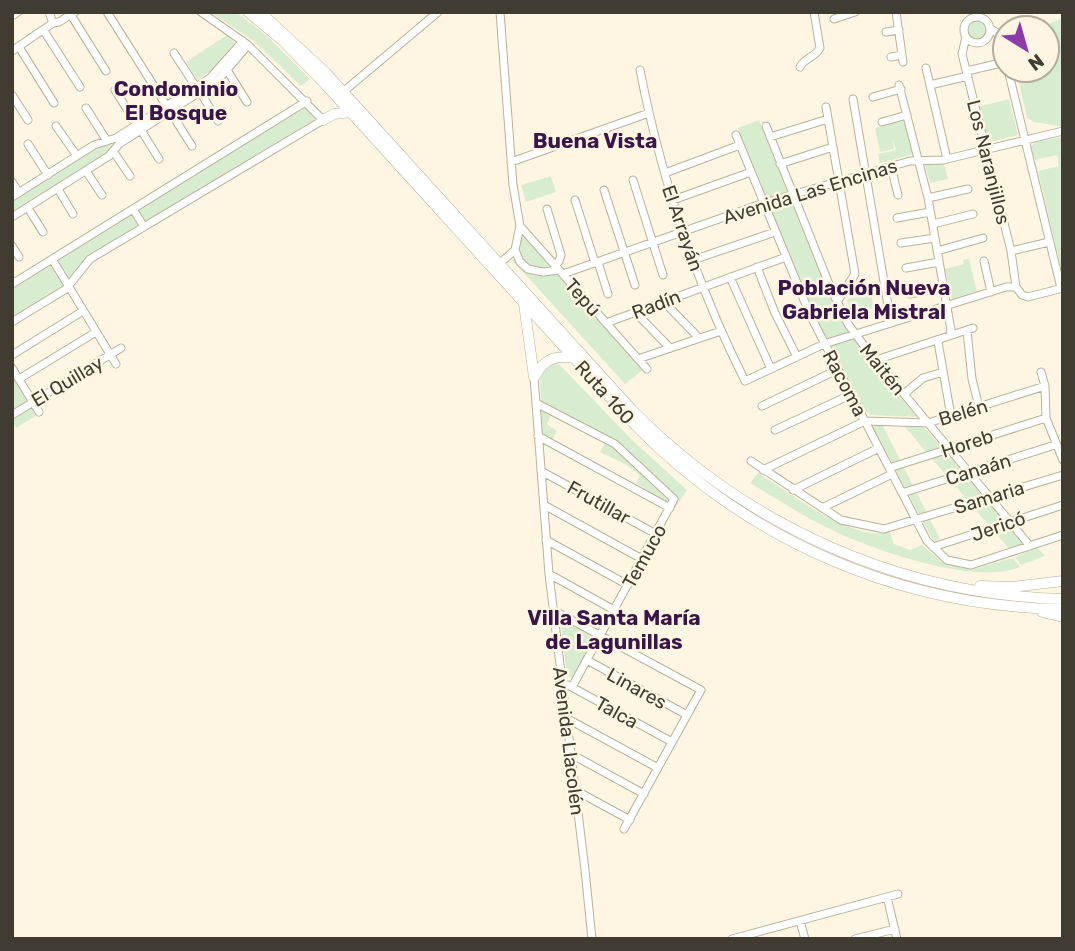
<svg xmlns="http://www.w3.org/2000/svg" width="1075" height="951" viewBox="0 0 1075 951" font-family="Rubik,sans-serif">
<style>
.green{fill:#d8edcf}
.lines{fill:none;stroke-linecap:round;stroke-linejoin:round}
.minor-casing{stroke:#bab19a;stroke-width:9}
.highway-casing{stroke:#bab19a;stroke-width:11}
.minor{stroke:#fff;stroke-width:7}
.highway{stroke:#fff;stroke-width:10}
.labels{text-anchor:middle;stroke-width:5;stroke-linejoin:round;paint-order:stroke}
.street-label{font-size:19px;fill:#403c32;stroke:#fef6e2}
.neighbourhood-label{font-size:21px;font-weight:bold;fill:#3b1449;stroke:#fef6e2}
</style>
<rect width="100%" height="100%" fill="#fef6e2"/>
<!-- green -->
<path class="green" d="M210 12H236L266 35 310 79 301 86 254 41Z
M1063 18V126H1059L1034 122 1027 118 1016 70H1047V28H1037Z
M967 31a10 10 0 1 1 20 0a10 10 0 1 1-20 0Z
M227 35 235 43 212 70 197 80 186 62Z
M1009 99 1018 135 987 143 978 107Z
M304 108H308L317 118V121L92 254 64 286 12 318V289Z
M903 117 913 151 911 155 880 163 878 154 896 150 892 138 894 149 880 152 875 128 889 125V121Z
M759 120 837 311 856 342 917 417 871 415 861 408 806 297 738 128Z
M1063 137V277L1038 171 1059 166 1057 155 1035 160 1030 147 1036 142Z
M109 144 112 146 110 152 12 214V201C34 187 87 148 109 144Z
M926 163H944L948 179 930 183 925 165Z
M551 176 556 192 526 202 521 185Z
M520 232 643 370 625 384 512 260 519 254Z
M969 259 977 291 952 299 945 269 964 264 963 260Z
M871 295 874 308 851 314 847 299Z
M557 362 632 440 687 490 675 508 636 483 640 476 627 465 600 452 605 442 552 413 547 424 557 431 552 440 542 434 540 374 548 365Z
M12 375 37 415 16 428 12 422Z
M882 424 940 539 934 542 871 425Z
M904 426 924 427 1025 544 1010 550Z
M758 473C790 493 852 542 890 532L894 544 910 550 922 545 943 563 974 569 1013 558 1020 567C974 587 863 547 820 524 796 512 774 497 750 483Z
M1037 547 1045 556 1021 565 1015 557Z
M560 615 596 634 574 678 567 676Z"/>
<g class="lines">
<!-- minor casing -->
<g class="minor-casing">
<path id="minor" d="M49 12 53 23
M107 12 192 146
M500 12 513 185 520 226 515 250 520 262 528 269 543 272 559 270
M896 12 903 62
M71 15 106 71
M12 16 18 12
M964 30a13 13 0 1 1 26 0a13 13 0 1 1-26 0Z
M834 19 855 12
M991 29 1000 35 1005 58
M44 31 80 87
M886 32 899 30
M966 37 962 54 1011 251 1016 287
M19 47 54 103
M12 51 53 23 59 22 75 12
M174 53 196 87
M891 57 902 55
M800 67C804 58 816 57 820 48L814 12
M926 68 947 159
M227 70 247 102
M640 70C661 177 696 283 745 381L824 344 1006 287H1016L1022 295 1028 297 1063 288
M1008 70 1061 288
M967 71 1005 62
M899 85 928 198 951 330 950 335
M930 85 968 76
M115 90 137 125
M200 92 218 121
M343 92 438 12
M12 95 28 120
M873 97 901 89
M853 99 891 323
M826 107 855 274 837 302
M86 108 107 141
M882 122 907 115
M56 126 77 156
M766 126 831 289 848 324 865 347 1030 546
M141 130 159 159
M736 135 811 317 927 541 947 560 971 565 1063 535
M770 137 828 119
M28 144 48 175
M113 151 130 176
M511 162 649 113
M780 164 833 147
M891 166 898 195
M86 171 102 195
M665 173 740 145
M633 180 663 275
M12 182 19 193
M58 189 73 214
M604 190 635 285
M12 197 94 145 116 138 210 78 243 41
M928 198 968 189
M575 200 595 263
M673 200 751 172
M28 208 43 232
M133 209 144 227
M547 209 561 255 559 261 555 266
M12 217 109 156 119 144 218 80 248 45
M897 218 930 212
M933 224 973 214
M520 226 647 369
M901 243 935 238
M12 246 19 257
M937 251 983 238
M1011 251 1049 242
M52 259 116 364
M693 260 775 232
M984 261 991 292
M598 262 608 294
M499 264 515 250
M757 267 775 313 797 357
M906 268 939 262
M563 274 764 203 910 161 943 160 1063 131
M730 277 771 369
M12 284 307 101
M910 294 943 287
M663 301 699 338
M635 312 670 348
M12 322 66 289 90 259 323 120 248 45 201 12
M606 323 786 257
M967 331 972 379 979 407
M938 342 951 416
M12 355 83 311
M638 359 721 331
M876 360 973 328
M12 368 39 412
M1041 372 1045 386 1046 418 1063 460
M534 377 549 574 585 870 592 939
M19 379 96 332
M904 394 923 378 943 372
M536 403 615 444 674 499 572 687
M762 406 837 370
M12 415 121 348
M775 430 850 395
M538 436 670 508
M751 461 841 520 884 529 1063 475
M889 468 1046 418
M763 470 865 421 928 423 1045 386
M541 471 656 534
M793 490 879 448
M902 493 1055 445
M544 505 642 559
M822 508 892 474
M546 540 628 585
M933 547 1063 505
M549 574 614 610
M553 610 701 690 624 829
M587 660 687 715
M568 685 672 742
M566 718 658 768
M571 754 644 794
M575 790 630 820
M887 897 897 939
M800 921 805 939
M732 939 898 894
M855 939 895 929"/>
</g>
<!-- highway casing -->
<g class="highway-casing">
<path id="highway" d="M248 12 282 40 325 84 636 426C749 541 901 607 1063 609
M260 12 326 73 632 410C747 526 899 595 1063 599
M323 120 334 114 350 112
M524 304 534 377
M535 376C544 359 555 355 574 358
M980 586 1012 587 1063 581
M1042 612 1063 617"/>
</g>
<!-- minor -->
<use href="#minor" class="minor"/>
<!-- highway -->
<use href="#highway" class="highway"/>
</g>
<g class="labels">
<!-- street labels -->
<g class="street-label">
<text transform="translate(989 162) rotate(76)" y="7">Los Naranjillos</text>
<text transform="translate(810 191) rotate(-17)" y="7">Avenida Las Encinas</text>
<text transform="translate(683 228) rotate(71)" y="7">El Arrayán</text>
<text transform="translate(583 297) rotate(48)" y="7">Tepú</text>
<text transform="translate(656 304) rotate(-21)" y="7">Radín</text>
<text transform="translate(883 369) rotate(51)" y="7">Maitén</text>
<text transform="translate(67 381) rotate(-31)" y="7">El Quillay</text>
<text transform="translate(845 383) rotate(62)" y="7">Racoma</text>
<text transform="translate(605 392) rotate(48)" y="7">Ruta 160</text>
<text transform="translate(963 412) rotate(-17)" y="7">Belén</text>
<text transform="translate(967 443) rotate(-18)" y="7">Horeb</text>
<text transform="translate(978 469) rotate(-17)" y="7">Canaán</text>
<text transform="translate(989 497) rotate(-17)" y="7">Samaria</text>
<text transform="translate(599 502) rotate(29)" y="7">Frutillar</text>
<text transform="translate(998 526) rotate(-19)" y="7">Jericó</text>
<text transform="translate(644 556) rotate(-61)" y="7">Temuco</text>
<text transform="translate(637 688) rotate(29)" y="7">Linares</text>
<text transform="translate(617 712) rotate(29)" y="7">Talca</text>
<text transform="translate(569 741) rotate(83)" y="7">Avenida Llacolén</text>
</g>
<!-- neighbourhood labels -->
<g class="neighbourhood-label">
<text x="176" y="96">Condominio<tspan x="176" dy="24">El Bosque</tspan></text>
<text x="595" y="148">Buena Vista</text>
<text x="864" y="295">Población Nueva<tspan x="864" dy="24">Gabriela Mistral</tspan></text>
<text x="614" y="625">Villa Santa María<tspan x="614" dy="24">de Lagunillas</tspan></text>
</g>
</g>
<!-- border -->
<rect width="1075" height="951" fill="none" stroke="#403c32" stroke-width="28"/>
<!-- north arrow -->
<g transform="translate(1026 49) rotate(143)"><circle r="33" fill="#fef6e2" stroke="#b2ac9c" stroke-width="2"/>
<path d="M0-5L12 26L0 18L-12 26Z" fill="#8d3baa"/>
<text y="-10" font-size="19" font-weight="bold" text-anchor="middle" fill="#403c32">N</text>
</g>
</svg>
